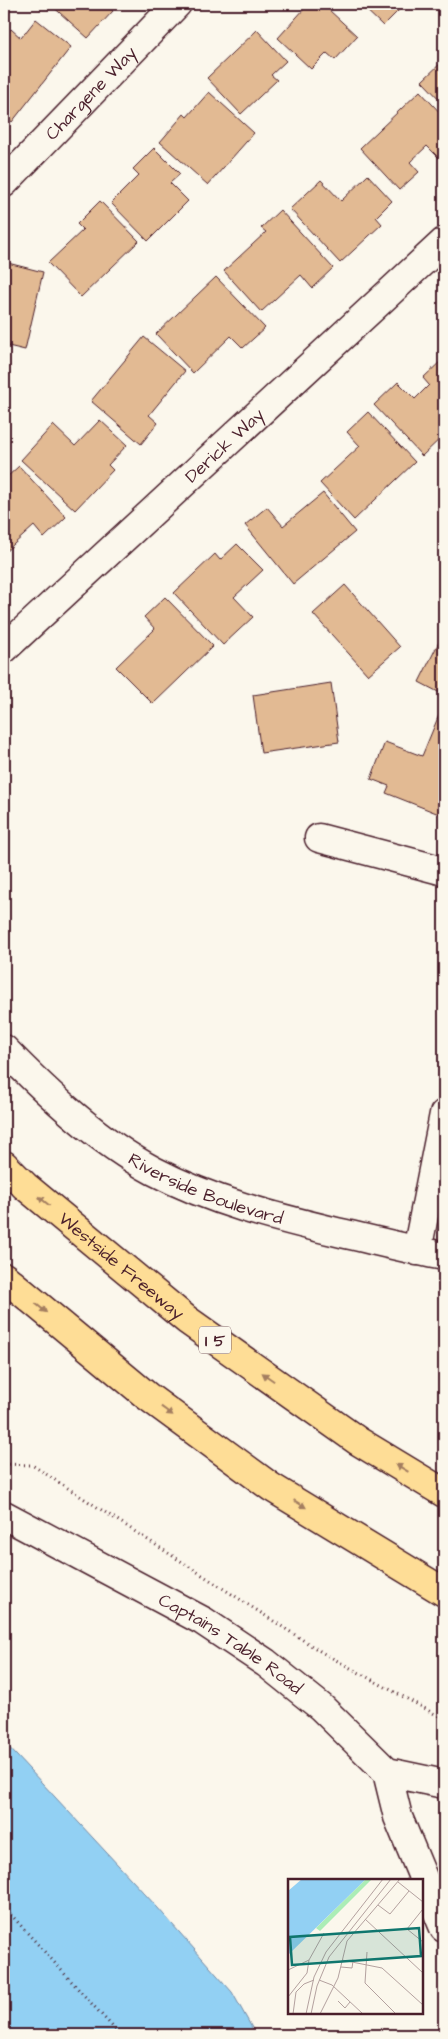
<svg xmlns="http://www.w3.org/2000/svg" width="448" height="2039" viewBox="0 0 448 2039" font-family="'Architects Daughter',sans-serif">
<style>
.water{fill:#92d0f3;stroke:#7589a3}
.building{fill:#e2ba93;stroke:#4a1f2b}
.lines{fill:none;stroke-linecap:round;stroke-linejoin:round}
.minor-casing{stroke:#4a1f2b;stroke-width:31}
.highway-casing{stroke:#4a1f2b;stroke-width:31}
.path{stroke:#4a1f2b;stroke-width:3;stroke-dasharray:1 4;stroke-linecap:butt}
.minor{stroke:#fbf7ec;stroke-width:28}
.highway{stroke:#fedd96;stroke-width:28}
.oneway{fill:#a47e60}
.labels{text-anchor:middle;stroke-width:5;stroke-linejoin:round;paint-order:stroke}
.shield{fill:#fbf7ec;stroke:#7f6065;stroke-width:1}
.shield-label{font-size:16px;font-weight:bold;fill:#4a1f2b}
.street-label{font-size:18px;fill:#4a1f2b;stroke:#fbf7ec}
.inset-road{fill:none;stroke:#b4a19f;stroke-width:1}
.view{fill:#0f766e;fill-opacity:0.15;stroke:#0f766e;stroke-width:2.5}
.inset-edge{fill:none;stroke:#4a1f2b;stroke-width:2.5}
</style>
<rect width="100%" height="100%" fill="#fbf7ec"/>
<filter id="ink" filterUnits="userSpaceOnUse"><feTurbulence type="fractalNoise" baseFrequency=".02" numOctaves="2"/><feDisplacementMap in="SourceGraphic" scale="10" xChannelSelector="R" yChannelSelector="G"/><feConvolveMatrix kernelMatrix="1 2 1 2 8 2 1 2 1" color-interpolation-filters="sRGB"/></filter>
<g filter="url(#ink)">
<!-- water -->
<path class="water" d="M4 1742 157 1907 232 1992 256 2035H4Z"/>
<!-- building -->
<path class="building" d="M50 4H109L107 6 113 11 88 38Z
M300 4H333L328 9 357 36 335 60 327 53 311 69 278 38 305 8Z
M360 4H399L402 7 383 26Z
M36 19 71 47 12 122 4 115V37L11 29 21 38Z
M257 30 286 61 271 75 277 80 241 114 207 78Z
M444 60V104L422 81Z
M420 91 444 117V163L427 146 410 162 419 172 399 190 360 148Z
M209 92 254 133 208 185 160 142 184 114 187 117Z
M154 148 180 174 170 183 188 201 148 241 111 203 139 175 133 169Z
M368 175 392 201 376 217 382 224 340 263 290 209 321 180 341 201Z
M100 201 139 241 81 297 48 263 83 230 77 224Z
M280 210 333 268 312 288 301 275 261 312 224 271 266 232 261 228Z
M4 262 43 272 25 350 4 345Z
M216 277 265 328 243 348 231 336 193 373 156 334Z
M144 337 185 371 149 415 158 423 141 444 91 401Z
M444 358V435L422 456 374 405 398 382 415 399 429 385 423 378Z
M368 412 415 462 354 520 320 483 360 446 347 432Z
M100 420 127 445 108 465 113 470 75 510 21 460 53 425 75 446Z
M19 466 66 517 44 538 34 526 4 553V473L7 477Z
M323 493 355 532 293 584 245 525 267 507 283 526Z
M237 544 263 570 234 597 253 617 223 645 174 593 215 554 220 560Z
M345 585 400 647 368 675 313 614Z
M165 597 213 646 153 704 116 667 155 629 144 617Z
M444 632V695L419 682Z
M331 683 339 742 261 753 253 695Z
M439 715 444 717V816L386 793 389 786 371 779 385 742 422 756Z"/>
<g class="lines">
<!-- minor casing -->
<g class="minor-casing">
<g id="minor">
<path id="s1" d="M4 183 177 4"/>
<path id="s2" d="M4 649 444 242"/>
<path d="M319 838 444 871"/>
<path id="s3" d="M4 1049C48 1094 98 1141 154 1171 211 1201 274 1217 337 1232 373 1240 408 1249 444 1256"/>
<path d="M417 1251 444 1114"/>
<path id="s4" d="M4 1515 203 1621 266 1663 321 1707 387 1772 444 1784"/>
<path d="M387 1772 398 1817 444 1928"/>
</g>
</g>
<!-- highway casing -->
<g class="highway-casing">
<g id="highway">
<path id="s5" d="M4 1165 25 1186 187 1320 358 1441 444 1493"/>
<path d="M4 1277 147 1396 271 1487 444 1592"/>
</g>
</g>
<!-- path -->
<path class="path" d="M4 1464 32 1465 323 1653 444 1719
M4 1907 120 2035"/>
<!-- minor -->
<use href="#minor" class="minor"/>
<!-- highway -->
<use href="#highway" class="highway"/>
</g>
<!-- one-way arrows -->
<defs><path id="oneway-solid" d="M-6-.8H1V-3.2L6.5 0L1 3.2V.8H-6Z" transform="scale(1.25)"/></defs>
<g class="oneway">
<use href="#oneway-solid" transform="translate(44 1201) rotate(-140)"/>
<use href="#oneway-solid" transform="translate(41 1308) rotate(40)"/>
<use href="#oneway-solid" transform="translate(268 1377) rotate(-145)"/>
<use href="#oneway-solid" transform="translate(167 1411) rotate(36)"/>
<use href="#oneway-solid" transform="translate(402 1468) rotate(-149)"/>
<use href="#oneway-solid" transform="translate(300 1504) rotate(31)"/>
</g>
</g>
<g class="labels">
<!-- shield labels -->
<rect class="shield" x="199" y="1326.5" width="32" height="27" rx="4"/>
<g class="shield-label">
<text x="215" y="1346">I 5</text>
</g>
<!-- street labels -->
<g class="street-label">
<text dy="6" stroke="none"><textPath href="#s1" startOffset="125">Chargene Way</textPath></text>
<text dy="6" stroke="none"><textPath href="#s2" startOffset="300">Derick Way</textPath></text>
<text dy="6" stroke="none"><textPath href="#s3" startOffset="249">Riverside Boulevard</textPath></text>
<text dy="6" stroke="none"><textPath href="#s5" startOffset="155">Westside Freeway</textPath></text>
<text dy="6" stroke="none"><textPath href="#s4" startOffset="261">Captains Table Road</textPath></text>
</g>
</g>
<!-- overview -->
<g transform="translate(288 1879)">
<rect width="135" height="135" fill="#fbf7ec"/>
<path d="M78 0H84L32 52 28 49Z" fill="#abedb6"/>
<path d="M14 0H78L0 76V12Z" fill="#92d0f3"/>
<path class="inset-road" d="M110 3 135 23M90 26 102 35 121 12M135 30 119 50 135 63M77 40 135 94M79 73 77 104 108 135M54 81 94 89 135 126M53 88 64 89 65 82M0 91 21 81M31 101 44 106 75 135M0 118 19 94 21 81 36 54M50 122 57 129 62 123M5 135 8 113 16 105 26 101M18 135 26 98 38 73 95 0M23 135 29 107 41 78 103 0M32 135 50 99 59 62 112 0"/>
<path class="view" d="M131 49 133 77 4 86 2 58Z"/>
<rect width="135" height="135" class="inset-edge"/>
</g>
<!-- margin -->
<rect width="448" height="2039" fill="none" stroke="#fbf7ec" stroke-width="20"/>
<rect x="10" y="10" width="428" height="2019" fill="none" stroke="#4a1f2b" stroke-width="2" filter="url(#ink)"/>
</svg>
